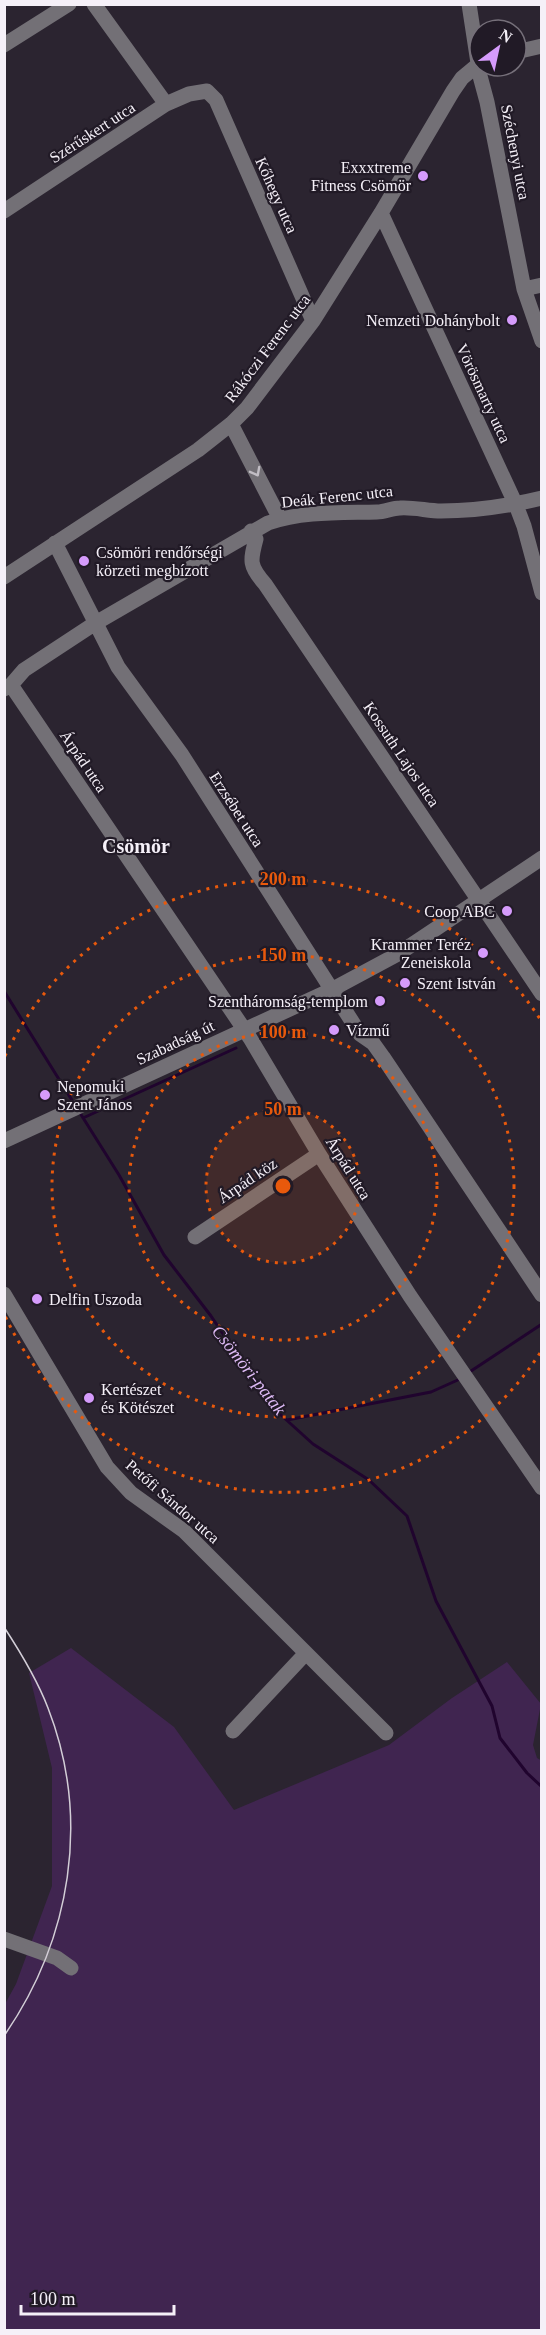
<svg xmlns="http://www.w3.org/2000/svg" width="546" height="2335" viewBox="0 0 546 2335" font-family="'Times New Roman',serif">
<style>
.green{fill:#402550}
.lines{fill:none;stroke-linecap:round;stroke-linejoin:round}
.stream{stroke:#20042e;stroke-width:3}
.minor{stroke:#737076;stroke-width:15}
.tram{stroke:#d3ced7;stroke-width:1.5}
.oneway{stroke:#c1bdc4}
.ring{fill:none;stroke:#e8590c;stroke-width:3;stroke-dasharray:3 6}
.poi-dot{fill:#d59bfb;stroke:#211a26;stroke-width:2}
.labels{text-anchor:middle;stroke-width:4.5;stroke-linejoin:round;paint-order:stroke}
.street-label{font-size:16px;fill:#f5f0f8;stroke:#211a26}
.poi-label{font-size:16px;fill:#f5f0f8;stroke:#211a26;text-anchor:start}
.water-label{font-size:18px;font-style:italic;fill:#debbf6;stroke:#211a26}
.quarter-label{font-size:20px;font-weight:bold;fill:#f5f0f8;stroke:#211a26}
.centre{fill:#e8590c;stroke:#211a26;stroke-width:3}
.ring-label{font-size:18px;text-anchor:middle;font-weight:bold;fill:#e8590c;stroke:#211a26;stroke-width:4.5;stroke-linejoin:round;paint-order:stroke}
</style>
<rect width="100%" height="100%" fill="#2b2430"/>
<!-- green -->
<path class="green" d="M71 1648 174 1727 234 1810 389 1745 452 1698 507 1662 541 1704 533 1745 537 1758 542 1761 541 2330H5V2004L16 1984 52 1886V1768L29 1673Z"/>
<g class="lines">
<!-- stream -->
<path class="stream" d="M4 991 75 1105
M80 1113 119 1175 164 1255 211 1316 266 1398 281 1415 313 1444 369 1480 407 1516 436 1601 492 1706 500 1738 527 1773 542 1787
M83 1118 236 1048
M468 1373 542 1324
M287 1420 431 1392 460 1379"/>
<!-- minor -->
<path class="minor" d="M94 4 166 104
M469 4 480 76 487 102 524 289 542 341
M4 45 69 4
M516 52 542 46
M4 211 166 104 189 94 207 91 216 100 313 321
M381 213 516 505 524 526 542 593
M524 289 542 285
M231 424 280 519
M251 531 256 539C250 561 249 566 265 584L542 994
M55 543 118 667 182 755 360 1034 373 1043 383 1057 542 1295
M4 577 198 450 231 424 247 408 313 321 381 213 453 91 462 78 480 63
M11 685 250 1038 319 1154 410 1296 542 1488
M4 689 11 685 24 670 94 624 268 523C303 511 341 513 377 512 385 512 392 508 400 508 414 507 428 511 441 511 475 511 509 506 542 498
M4 1141 331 990 398 954 542 858
M195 1237 319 1154
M4 1294 107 1467 131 1493 184 1531 386 1733
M233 1731 306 1653
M4 1939 57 1958 71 1968"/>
<!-- tram -->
<path class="tram" d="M4 1627C21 1653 37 1679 48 1708 91 1819 71 1939 4 2036"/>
</g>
<!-- one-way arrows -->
<defs><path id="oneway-chevron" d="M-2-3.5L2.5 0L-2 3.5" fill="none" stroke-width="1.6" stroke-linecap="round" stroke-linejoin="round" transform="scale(1.5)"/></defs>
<use class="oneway" href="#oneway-chevron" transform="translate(256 472) rotate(62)"/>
<!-- distance rings -->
<circle cx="283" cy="1186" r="77" fill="#e8590c" fill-opacity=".12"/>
<g class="ring">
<circle cx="283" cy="1186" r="77"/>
<circle cx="283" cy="1186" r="154"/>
<circle cx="283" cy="1186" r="231"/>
<path d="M540 1353A307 307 0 0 1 5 1316M5 1056A307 307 0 0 1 540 1019"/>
</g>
<!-- markers -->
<g class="poi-dot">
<circle cx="423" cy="176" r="6"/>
<circle cx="512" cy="320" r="6"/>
<circle cx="84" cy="561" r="6"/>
<circle cx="507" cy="911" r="6"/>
<circle cx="483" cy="953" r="6"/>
<circle cx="405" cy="983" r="6"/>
<circle cx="380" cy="1001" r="6"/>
<circle cx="334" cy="1030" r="6"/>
<circle cx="45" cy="1095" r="6"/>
<circle cx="37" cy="1299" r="6"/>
<circle cx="89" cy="1398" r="6"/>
</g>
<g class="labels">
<!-- street labels -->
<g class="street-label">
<text transform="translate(92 132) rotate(-33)" y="6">Szérűskert utca</text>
<text transform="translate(516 152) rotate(79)" y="6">Széchenyi utca</text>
<text transform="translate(277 195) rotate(66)" y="6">Kőhegy utca</text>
<text transform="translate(267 348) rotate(-53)" y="6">Rákóczi Ferenc utca</text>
<text transform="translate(484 393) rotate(65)" y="6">Vörösmarty utca</text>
<text transform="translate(337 496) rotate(-6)" y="6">Deák Ferenc utca</text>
<text transform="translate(402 754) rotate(56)" y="6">Kossuth Lajos utca</text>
<text transform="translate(84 761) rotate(56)" y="6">Árpád utca</text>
<text transform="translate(237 809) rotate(57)" y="6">Erzsébet utca</text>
<text transform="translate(175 1042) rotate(-25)" y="6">Szabadság út</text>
<text transform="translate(349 1168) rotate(58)" y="6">Árpád utca</text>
<text transform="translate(247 1180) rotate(-34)" y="6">Árpád köz</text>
<text transform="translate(173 1501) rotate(41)" y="6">Petőfi Sándor utca</text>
</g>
<!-- poi labels -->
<g class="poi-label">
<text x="411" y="173" text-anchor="end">Exxxtreme<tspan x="411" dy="18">Fitness Csömör</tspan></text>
<text x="500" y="326" text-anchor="end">Nemzeti Dohánybolt</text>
<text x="96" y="558">Csömöri rendőrségi<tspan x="96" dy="18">körzeti megbízott</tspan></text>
<text x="495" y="917" text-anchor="end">Coop ABC</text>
<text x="471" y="950" text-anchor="end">Krammer Teréz<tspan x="471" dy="18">Zeneiskola</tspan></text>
<text x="417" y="989">Szent István</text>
<text x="368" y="1007" text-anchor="end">Szentháromság-templom</text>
<text x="346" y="1036">Vízmű</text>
<text x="57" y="1092">Nepomuki<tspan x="57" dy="18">Szent János</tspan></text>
<text x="49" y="1305">Delfin Uszoda</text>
<text x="101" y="1395">Kertészet<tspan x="101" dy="18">és Kötészet</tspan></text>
</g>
<!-- water labels -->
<g class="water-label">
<text transform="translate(249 1370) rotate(52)" y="6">Csömöri-patak</text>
</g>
<!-- quarter labels -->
<g class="quarter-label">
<text x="136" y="853">Csömör</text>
</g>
</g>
<circle cx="283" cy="1186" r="9" class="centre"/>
<g class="ring-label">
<text x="283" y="885">200 m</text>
<text x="283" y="961">150 m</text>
<text x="283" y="1038">100 m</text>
<text x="283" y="1115">50 m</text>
</g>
<!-- border -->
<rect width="546" height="2335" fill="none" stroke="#f5f0f8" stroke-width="12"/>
<!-- north arrow -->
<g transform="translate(498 48) rotate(33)"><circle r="28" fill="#211a26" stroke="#76707a" stroke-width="1.5"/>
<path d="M0-4.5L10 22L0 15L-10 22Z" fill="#d59bfb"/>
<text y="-9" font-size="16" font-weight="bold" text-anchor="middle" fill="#f5f0f8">N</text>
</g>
<!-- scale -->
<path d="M21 2305v9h153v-9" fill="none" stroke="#f5f0f8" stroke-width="3"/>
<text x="30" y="2305" font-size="18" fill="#f5f0f8" stroke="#211a26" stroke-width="4.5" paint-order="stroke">100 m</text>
</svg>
